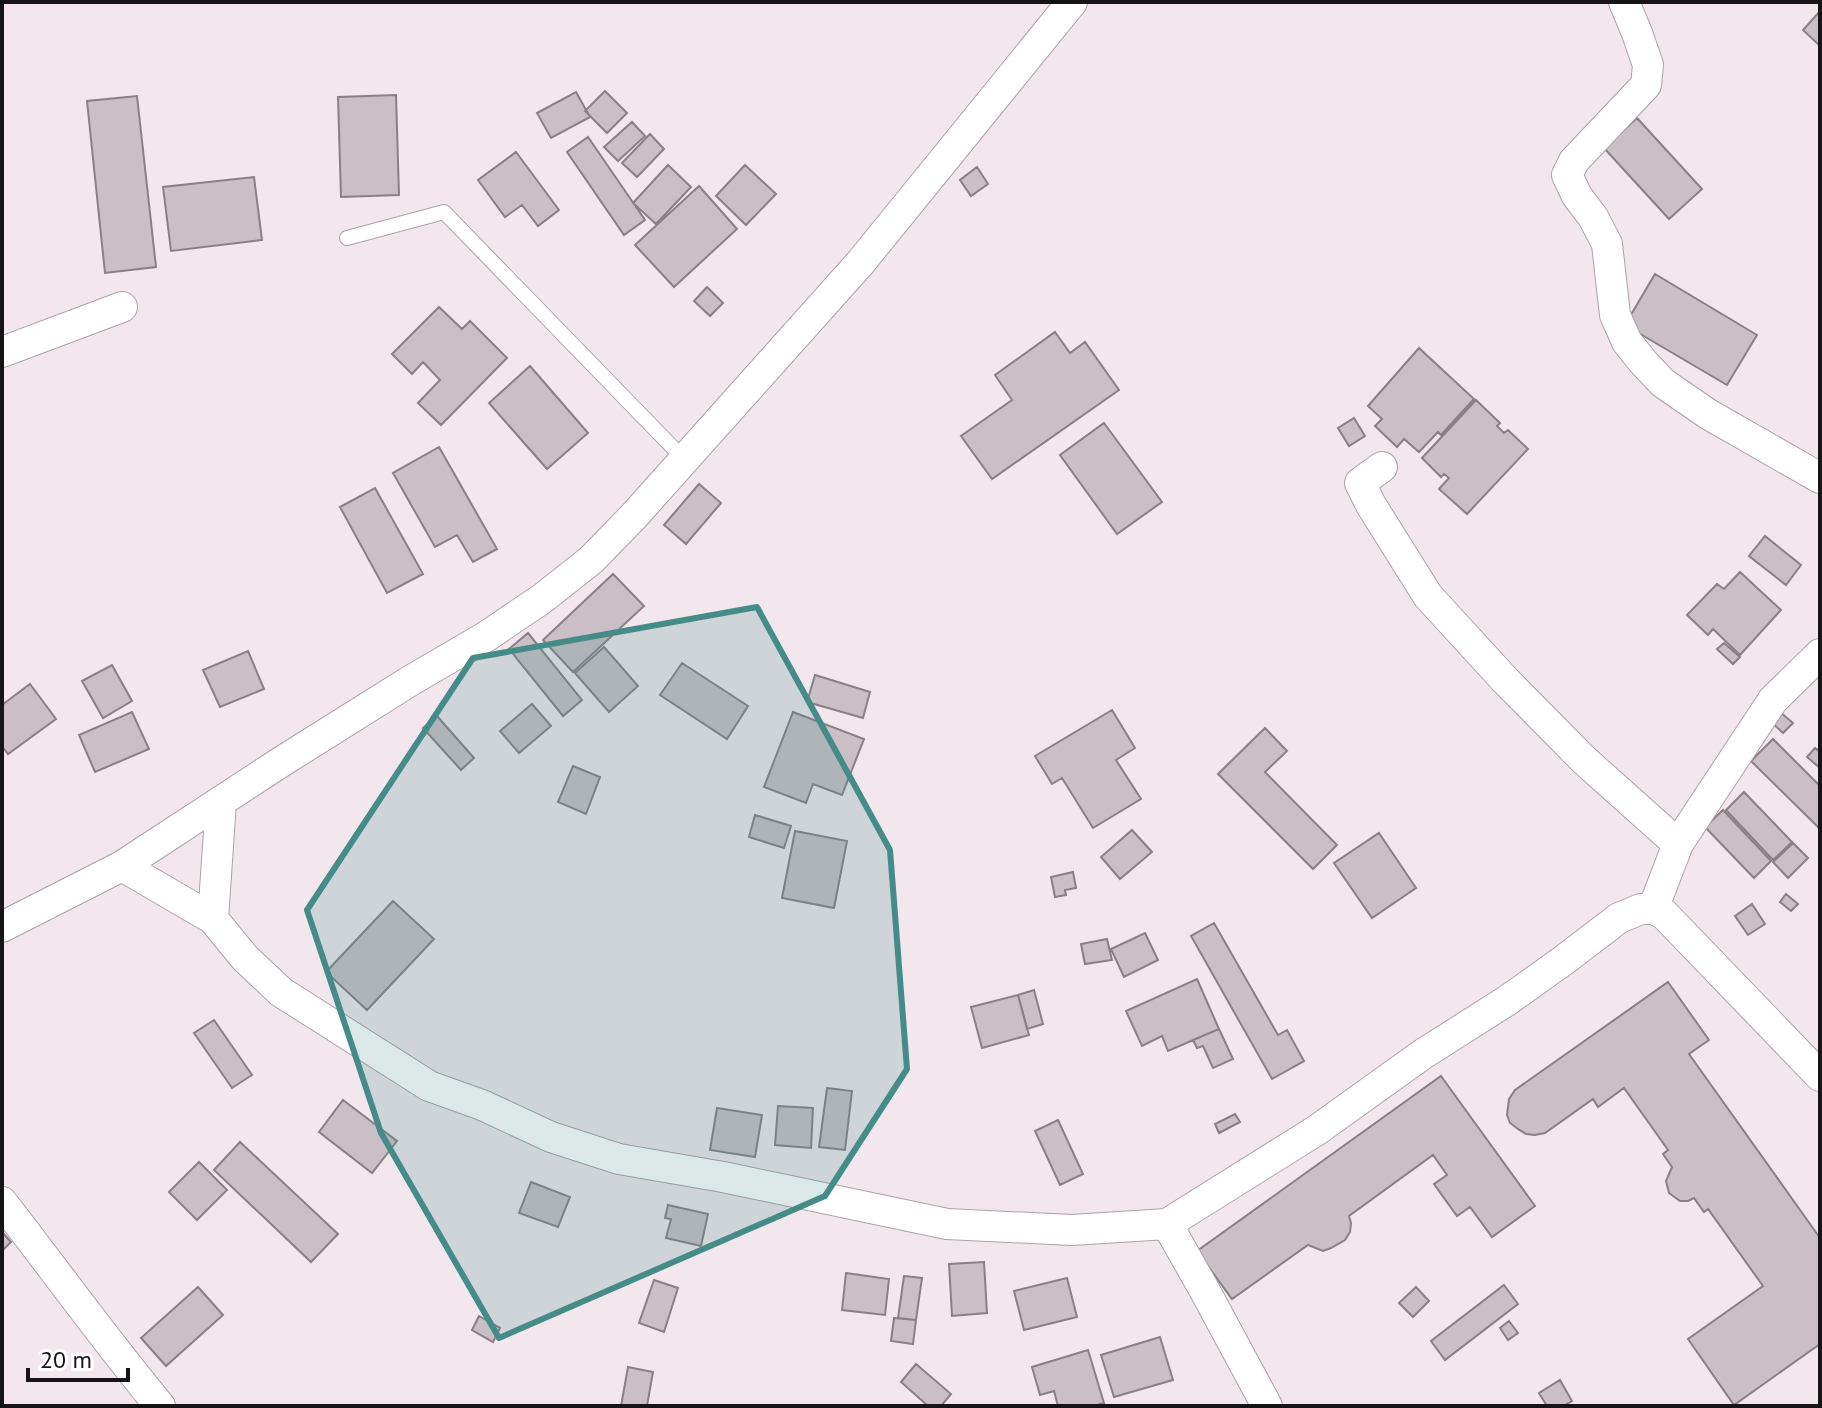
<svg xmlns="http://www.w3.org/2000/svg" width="1822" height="1408" viewBox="0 0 1822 1408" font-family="'PT Sans',sans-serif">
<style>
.building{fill:#c9bfc5;stroke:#898085;stroke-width:2}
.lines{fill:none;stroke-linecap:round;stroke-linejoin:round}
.lane-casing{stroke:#aba2a8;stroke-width:16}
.street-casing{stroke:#aba2a8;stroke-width:32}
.lane{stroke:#fff;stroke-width:14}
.street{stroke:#fff;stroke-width:30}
.marked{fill:#458c88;fill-opacity:0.2;stroke:#458c88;stroke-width:6;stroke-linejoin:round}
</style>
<rect width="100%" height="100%" fill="#f1e7ed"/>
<!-- building -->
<path class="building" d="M1820 11V46L1803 30Z
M605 91 627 113 607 133 585 111Z
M576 92 590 117 551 138 537 113Z
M396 95 399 195 341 197 338 97Z
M137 96 156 267 105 273 87 101Z
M1637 118 1702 189 1669 219 1604 148Z
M632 122 645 136 618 161 604 147Z
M650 134 664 149 637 177 622 163Z
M588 137 645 220 624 235 567 152Z
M516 152 559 210 538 226 522 205 505 217 478 180Z
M668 165 691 187 656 224 633 203Z
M745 165 776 194 746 225 716 196Z
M977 167 988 184 971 196 960 180Z
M254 177 262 240 171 251 163 187Z
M699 186 737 229 674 287 635 245Z
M1655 274 1757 335 1727 385 1625 325Z
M707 287 723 303 710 316 694 301Z
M439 307 462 329 470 321 507 358 441 425 418 403 440 380 423 362 412 374 392 354Z
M1055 332 1070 353 1085 342 1119 390 992 479 961 436 1012 400 995 375Z
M1419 348 1474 399 1441 435 1438 432 1419 452 1404 439 1397 447 1375 426 1382 419 1368 406Z
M530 366 588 433 547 469 489 403Z
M1476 400 1500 423 1497 426 1504 433 1508 430 1528 449 1467 514 1439 489 1449 478 1444 474 1441 477 1422 458Z
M1354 418 1365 436 1349 446 1338 428Z
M1104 423 1162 502 1117 534 1060 455Z
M439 447 497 549 473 562 457 535 435 547 393 473Z
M699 484 721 503 686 544 664 525Z
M375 488 423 574 387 593 340 507Z
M1765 536 1801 565 1786 585 1749 556Z
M1740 572 1781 610 1740 655 1713 629 1708 635 1687 615 1717 584 1724 589Z
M613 574 644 606 573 672 543 640Z
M528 633 582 700 563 716 509 649Z
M1724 643 1740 657 1733 664 1717 649Z
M604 647 638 686 609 712 575 673Z
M248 651 264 689 220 707 203 670Z
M682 663 748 706 727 739 660 695Z
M112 665 132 701 103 718 82 681Z
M815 675 870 692 863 718 807 702Z
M30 684 56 719 8 754 2 746V705Z
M532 704 551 726 519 753 500 731Z
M1112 710 1135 748 1116 760 1141 799 1093 828 1062 778 1052 784 1035 756Z
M132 712 149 749 95 772 79 735Z
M793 712 864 739 842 795 813 784 806 803 764 787Z
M1780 712 1793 723 1783 733 1771 722Z
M437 716 474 758 461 770 423 728Z
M1265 728 1287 751 1265 772 1337 845 1313 869 1218 774Z
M1773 739 1820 786V829L1751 761Z
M1820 747V768L1807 757 1815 748 1817 750Z
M573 766 600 777 586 814 558 802Z
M1744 792 1792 842 1773 860 1726 810Z
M1723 810 1771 861 1754 878 1705 827Z
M755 815 791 826 784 848 749 837Z
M1132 830 1152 852 1120 879 1101 857Z
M795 831 847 841 834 908 782 898Z
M1379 833 1416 888 1372 918 1334 863Z
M1793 843 1808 858 1788 878 1773 862Z
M1073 872 1076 888 1065 890 1066 895 1055 897 1051 877Z
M1786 894 1798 904 1791 911 1780 902Z
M393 901 434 939 367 1010 326 972Z
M1752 904 1765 924 1748 935 1735 916Z
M1214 923 1278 1035 1287 1030 1304 1061 1272 1079 1191 936Z
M1145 933 1158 960 1124 977 1111 949Z
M1107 939 1112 960 1085 964 1081 944Z
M1197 979 1219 1029 1168 1051 1162 1036 1142 1046 1126 1011Z
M1668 982 1709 1040 1689 1054 1820 1238V1344L1734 1405 1688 1339 1763 1286 1708 1209 1704 1212 1694 1198 1688 1201H1680L1669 1193 1666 1181 1672 1167 1663 1154 1668 1150 1624 1088 1598 1107 1593 1099 1545 1133 1535 1135 1526 1134 1518 1129 1510 1123 1507 1115 1509 1099 1515 1090Z
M1034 990 1043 1024 1027 1029 1018 995Z
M1018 995 1029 1035 982 1048 971 1007Z
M214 1020 252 1075 232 1088 194 1033Z
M1219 1029 1233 1059 1213 1068 1203 1046 1197 1048 1193 1040Z
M1441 1076 1535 1206 1492 1237 1470 1207 1457 1216 1434 1184 1447 1175 1433 1155 1349 1216 1351 1223 1350 1232 1345 1240 1331 1248 1323 1251 1308 1245 1232 1299 1197 1251Z
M827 1088 852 1091 845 1150 819 1147Z
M343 1100 397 1141 372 1173 319 1132Z
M778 1106 813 1108 811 1148 775 1145Z
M717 1108 762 1115 755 1157 710 1150Z
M1235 1114 1240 1122 1219 1133 1215 1124Z
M1058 1120 1083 1174 1060 1185 1035 1131Z
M240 1142 338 1234 311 1262 214 1170Z
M199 1162 227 1190 197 1220 169 1192Z
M531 1182 570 1197 558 1227 519 1213Z
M668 1205 708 1214 701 1246 666 1238 671 1219 665 1218Z
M2 1232 11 1242 2 1251Z
M984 1262 987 1313 952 1316 949 1264Z
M846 1273 889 1279 885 1315 842 1310Z
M904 1276 922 1278 916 1320 898 1318Z
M1067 1278 1077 1317 1024 1330 1014 1291Z
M654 1280 678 1288 664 1332 639 1323Z
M1504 1285 1518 1304 1445 1360 1431 1341Z
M198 1287 223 1315 166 1366 141 1338Z
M1416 1287 1429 1301 1413 1317 1399 1303Z
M479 1316 500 1328 493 1342 472 1330Z
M894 1318 916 1320 913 1344 891 1341Z
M1509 1321 1518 1333 1508 1340 1500 1328Z
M1160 1337 1173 1380 1114 1397 1101 1355Z
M1088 1350 1104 1403 1093 1406H1058L1054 1391 1040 1395 1032 1367Z
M916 1364 951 1394 941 1406H928L901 1382Z
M628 1367 653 1372 647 1406H621Z
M1560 1380 1572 1401 1563 1406H1547L1539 1393Z"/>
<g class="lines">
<!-- lane casing -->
<g class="lane-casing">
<path id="lane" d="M347 238 444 212 684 459"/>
</g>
<!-- street casing -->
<g class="street-casing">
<path id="street" d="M1624 2 1637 33 1648 65 1646 85 1574 161 1567 175 1577 196 1593 217 1607 244 1615 315 1627 342 1644 363 1663 383 1708 414 1820 478
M2 352 122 307
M1382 467 1360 483 1371 505 1428 596 1505 680 1584 760 1678 844
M122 866 213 919 245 958 281 992 429 1086 482 1105 551 1137 619 1159 723 1177 947 1224 1072 1230 1167 1224 1205 1291 1267 1406
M1653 909 1678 844 1699 812 1773 700 1820 654
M213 919 221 802
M2 927 122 866 281 762 410 681 487 636 543 598 591 560 633 517 861 262 1072 2
M2 1202C55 1270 105 1340 160 1406
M1167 1224 1317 1130 1423 1054 1508 1000 1564 960 1619 918 1641 909H1653L1664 914 1820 1076"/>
</g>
<!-- lane -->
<use href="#lane" class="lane"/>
<!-- street -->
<use href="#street" class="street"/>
</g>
<!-- marked area -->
<path class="marked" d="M757 607 890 850 907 1069 825 1196 499 1338 381 1133 307 910 473 658Z"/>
<!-- border -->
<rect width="1822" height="1408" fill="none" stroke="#171416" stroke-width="8"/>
<!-- scale -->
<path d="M28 1368v12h100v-12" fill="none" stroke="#171416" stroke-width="4"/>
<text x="40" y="1368" font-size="24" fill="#171416" stroke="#ffffff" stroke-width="6" paint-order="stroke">20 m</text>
</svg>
